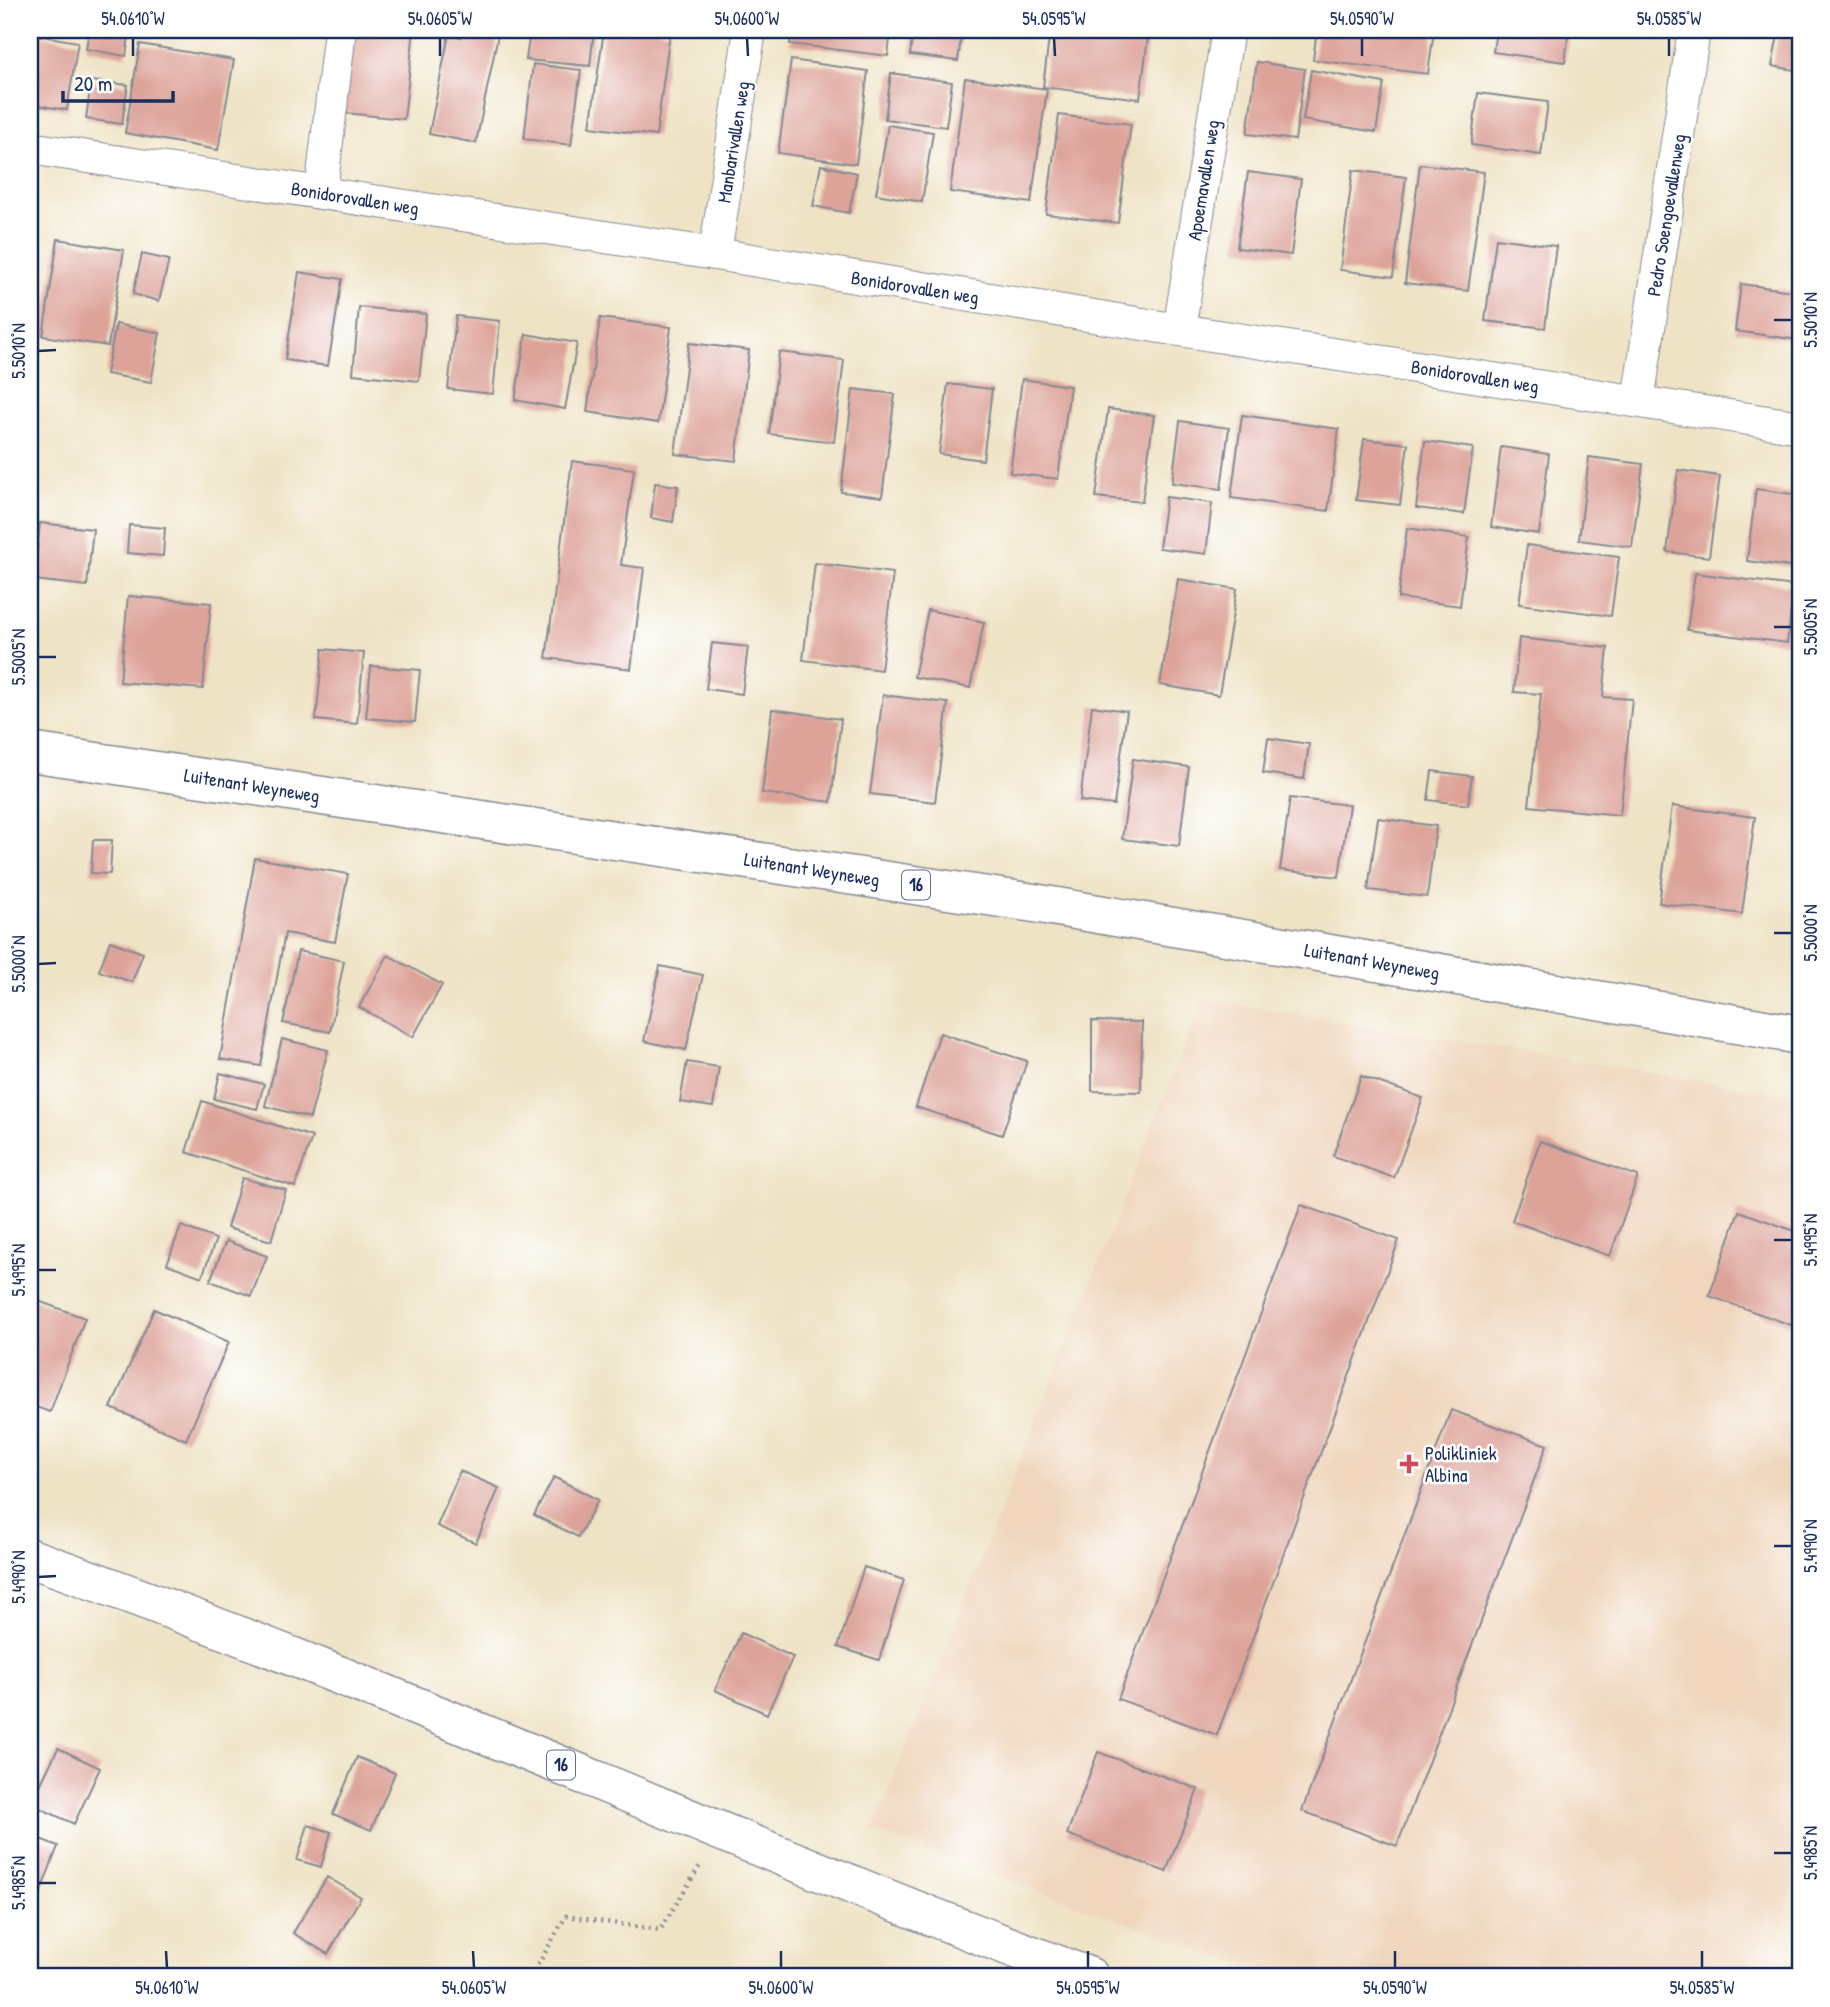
<svg xmlns="http://www.w3.org/2000/svg" width="1830" height="2007" viewBox="0 0 1830 2007" font-family="'Patrick Hand',sans-serif">
<style>
.built{fill:#efd6bc}
.lines{fill:none;stroke-linecap:round;stroke-linejoin:round}
.stream{stroke:#43b2bf;stroke-width:10}
.building{fill:#dda399}
.street-casing{stroke:#858992;stroke-width:34}
.primary-casing{stroke:#858992;stroke-width:41}
.path{stroke:#858992;stroke-width:4.5;stroke-dasharray:2 5;stroke-linecap:butt}
.street{stroke:#fff;stroke-width:32}
.primary{stroke:#fff;stroke-width:38}
.ticks{fill:none;stroke:#1b2f5e;stroke-width:2.5}
.poi-dot{fill:#d1495b;stroke:#fff;stroke-width:2.5}
.labels{text-anchor:middle;stroke-width:5;stroke-linejoin:round;paint-order:stroke}
.shield{fill:#fff;stroke:#5f6d8e;stroke-width:2}
.shield-label{font-size:18px;font-weight:bold;fill:#1b2f5e}
.street-label{font-size:19px;fill:#1b2f5e;stroke:#fff}
.poi-label{font-size:19px;fill:#1b2f5e;stroke:#fff;text-anchor:start}
.neatline{fill:none;stroke:#1b2f5e;stroke-width:2.5}
.ticks-label{font-size:18px;text-anchor:middle;fill:#1b2f5e}
</style>
<rect width="100%" height="100%" fill="#fff"/>
<filter id="ink" filterUnits="userSpaceOnUse"><feTurbulence type="fractalNoise" baseFrequency=".0143" numOctaves="2"/><feDisplacementMap in="SourceGraphic" scale="14" xChannelSelector="R" yChannelSelector="G"/><feConvolveMatrix kernelMatrix="1 2 1 2 8 2 1 2 1" color-interpolation-filters="sRGB"/></filter>
<filter id="wash" filterUnits="userSpaceOnUse"><feTurbulence type="fractalNoise" baseFrequency=".00686" numOctaves="4" result="noise"/><feDisplacementMap in="SourceGraphic" scale="28" xChannelSelector="R" yChannelSelector="G"/><feGaussianBlur stdDeviation="1.57" result="paint"/><feColorMatrix in="noise" values="0 0 0 0 0 0 0 0 0 0 0 0 0 0 0 0 0 1.4 0 .05"/><feComposite in="paint" operator="in"/></filter>
<g filter="url(#wash)">
<rect width="100%" height="100%" fill="#efe3c5"/>
<!-- built -->
<path class="built" d="M1203 999 1800 1097V1847L1772 1977H1277L873 1831Z"/>
<g class="lines">
<!-- stream -->
<path class="stream" d="M731 52 734 30"/>
</g>
<g id="blocks">
<!-- building -->
<path class="building" d="M89 30H130L126 56 86 49Z
M344 30H414L404 119 335 112Z
M462 30H499L476 143 429 134 449 34 461 37Z
M530 30H594L590 66 526 60Z
M604 30H654L670 32 656 136 590 127Z
M792 30H891L888 56 790 44Z
M913 30H962L958 61 910 55Z
M1050 30H1149L1140 99 1043 87Z
M1317 30H1434L1428 74 1313 60Z
M1496 30H1569L1565 62 1493 52Z
M1779 30H1800V71L1772 66Z
M30 34 78 42 67 110 30 104Z
M140 44 234 60 218 150 125 133Z
M791 60 868 71 856 164 778 153Z
M1257 62 1305 69 1295 140 1247 134Z
M533 64 581 70 571 145 524 139Z
M1311 70 1384 83 1376 132 1303 120Z
M891 73 952 82 946 127 885 119Z
M965 78 1047 89 1031 203 950 192Z
M91 81 128 85 122 124 86 119Z
M1478 93 1548 102 1541 155 1471 145Z
M1059 115 1131 124 1118 223 1046 214Z
M888 125 933 132 922 202 876 194Z
M1420 164 1484 172 1468 291 1405 283Z
M821 165 857 173 849 213 813 206Z
M1353 170 1406 177 1393 277 1340 270Z
M1248 172 1301 179 1291 255 1237 248Z
M1496 238 1556 246 1545 328 1485 321Z
M58 239 124 250 108 346 43 336Z
M142 254 169 260 159 301 133 294Z
M299 272 342 279 328 366 285 360Z
M1741 284 1800 292 1799 340 1735 331Z
M359 307 426 314 419 381 353 374Z
M456 316 500 321 493 394 448 389Z
M600 318 671 327 658 423 587 412Z
M116 324 160 333 151 382 106 374Z
M526 334 577 343 565 409 515 400Z
M689 343 749 350 736 461 675 454Z
M779 352 844 360 834 442 769 434Z
M1022 379 1070 386 1058 479 1010 473Z
M948 384 992 389 983 460 939 454Z
M853 389 895 394 882 497 841 492Z
M1108 409 1154 415 1142 502 1096 497Z
M1242 415 1339 429 1328 511 1231 498Z
M1180 421 1229 428 1221 489 1172 483Z
M1364 439 1408 444 1400 505 1356 500Z
M1425 441 1473 448 1464 514 1416 508Z
M1501 447 1549 454 1539 534 1491 527Z
M1589 457 1643 464 1632 547 1579 540Z
M572 461 634 469 621 565 644 568 631 669 546 658Z
M1678 470 1720 476 1709 557 1667 552Z
M655 483 678 486 673 522 651 518Z
M1756 489 1800 495V554L1798 568 1747 561Z
M1166 497 1212 503 1206 554 1159 548Z
M40 523 93 529 87 586 34 580Z
M129 525 165 528 163 556 127 553Z
M1407 528 1469 537 1460 606 1398 598Z
M1527 545 1619 557 1611 616 1519 604Z
M815 563 893 573 881 670 803 660Z
M1695 573 1794 586 1787 643 1687 630Z
M1178 579 1237 589 1219 695 1160 685Z
M128 596 211 603 203 689 120 682Z
M928 610 984 622 970 688 914 677Z
M1519 638 1608 648 1603 697 1632 699 1620 815 1529 806 1541 694 1514 692Z
M712 643 748 647 742 694 706 689Z
M323 649 364 653 357 724 316 720Z
M371 666 420 670 415 722 366 718Z
M883 695 948 703 935 802 870 794Z
M1092 706 1127 711 1114 805 1080 801Z
M772 709 841 719 831 802 762 793Z
M1268 738 1309 744 1304 779 1263 773Z
M1133 759 1189 767 1179 846 1122 839Z
M1432 771 1472 776 1468 805 1428 800Z
M1290 798 1349 805 1339 877 1280 870Z
M1672 806 1755 817 1742 914 1659 903Z
M1378 818 1436 826 1427 897 1368 890Z
M93 840H112L110 874 91 873Z
M255 858 348 874 335 942 285 933 261 1066 220 1059Z
M110 941 143 953 132 982 99 971Z
M298 951 344 961 330 1032 283 1023Z
M388 955 442 985 413 1037 359 1007Z
M660 966 703 975 686 1050 644 1041Z
M1092 1021 1142 1022 1141 1092 1092 1091Z
M940 1033 1027 1061 1002 1135 916 1107Z
M282 1039 328 1050 310 1118 265 1106Z
M687 1062 719 1067 713 1107 680 1102Z
M220 1073 264 1084 257 1109 214 1099Z
M1361 1076 1423 1098 1394 1178 1333 1156Z
M202 1101 312 1137 295 1187 186 1152Z
M1540 1141 1638 1176 1610 1256 1512 1221Z
M242 1178 286 1190 271 1241 227 1228Z
M1301 1205 1399 1240 1217 1735 1118 1699Z
M1739 1211 1800 1233V1328L1709 1296Z
M181 1226 216 1239 202 1277 167 1264Z
M226 1241 267 1256 251 1296 210 1281Z
M30 1298 85 1318 50 1412 30 1405Z
M154 1309 229 1342 186 1440 111 1408Z
M1451 1410 1547 1445 1397 1846 1302 1811Z
M460 1471 499 1488 476 1543 437 1526Z
M554 1477 598 1500 578 1537 534 1515Z
M864 1567 904 1580 879 1660 838 1647Z
M741 1633 793 1657 767 1714 715 1690Z
M58 1748 100 1768 74 1824 31 1804Z
M1098 1752 1198 1789 1166 1872 1067 1834Z
M357 1757 395 1773 371 1830 333 1814Z
M308 1825 331 1832 321 1867 297 1860Z
M30 1835 58 1846 33 1912 30 1911Z
M327 1877 361 1897 328 1954 293 1933Z"/>
</g>
</g>
<g filter="url(#ink)">
<use href="#blocks" fill-opacity="0" stroke="#858992" stroke-width="2"/>
<g class="lines">
<!-- street casing -->
<g class="street-casing">
<path id="street" d="M30 148 715 254 1179 330 1800 427
M321 192 340 30
M715 254 750 30
M1179 330 1228 30
M1638 401 1694 30"/>
</g>
<!-- primary casing -->
<g class="primary-casing">
<path id="primary" d="M30 752 1034 903 1800 1035
M30 1558C327 1663 615 1791 908 1907 968 1931 1029 1954 1090 1977"/>
</g>
<!-- path -->
<path class="path" d="M531 1977 566 1916 660 1930 701 1864"/>
<!-- street -->
<use href="#street" class="street"/>
<!-- primary -->
<use href="#primary" class="primary"/>
</g>
</g>
<!-- ticks -->
<path class="ticks" d="M133 38V56M440 38V56M747 38 748 56M1054 38 1055 56M1362 38V56M1669 38V56M1774 320H1792M38 351 56 350M1774 627H1792M38 657H56M1774 933H1792M38 964 56 963M1774 1240H1792M38 1270H56M1774 1546H1792M38 1577 56 1576M1774 1853H1792M38 1883H56M166 1951 167 1968M473 1951 474 1968M781 1951V1968M1088 1951V1968M1395 1951V1968M1702 1951V1968"/>
<!-- markers -->
<path class="poi-dot" d="M1405.5 1453.5h7v7h7v7h-7v7h-7v-7h-7v-7h7z"/>
<g class="labels">
<!-- shield labels -->
<g class="shield">
<rect x="902" y="870.5" width="28" height="29" rx="5"/>
<rect x="547" y="1750.5" width="28" height="29" rx="5"/>
</g>
<g class="shield-label">
<text x="916" y="891">16</text>
<text x="561" y="1771">16</text>
</g>
<!-- street labels -->
<g class="street-label">
<text transform="translate(733 142) rotate(-81)" y="7">Manbarivallen weg</text>
<text transform="translate(1203 180) rotate(-81)" y="7">Apoemavallen weg</text>
<text transform="translate(355 198) rotate(9)" y="7">Bonidorovallen weg</text>
<text transform="translate(1666 215) rotate(-81)" y="7">Pedro Soengoevallenweg</text>
<text transform="translate(915 287) rotate(9)" y="7">Bonidorovallen weg</text>
<text transform="translate(1475 376) rotate(9)" y="7">Bonidorovallen weg</text>
<text transform="translate(252 785) rotate(9)" y="7">Luitenant Weyneweg</text>
<text transform="translate(812 869) rotate(9)" y="7">Luitenant Weyneweg</text>
<text transform="translate(1372 961) rotate(10)" y="7">Luitenant Weyneweg</text>
</g>
<!-- poi labels -->
<g class="poi-label">
<text x="1425" y="1460">Polikliniek<tspan x="1425" dy="22">Albina</tspan></text>
</g>
</g>
<!-- margin -->
<rect width="1830" height="2007" fill="none" stroke="#fff" stroke-width="77"/>
<!-- scale -->
<path d="M63 91v10h110v-10" fill="none" stroke="#1b2f5e" stroke-width="3.5"/>
<text x="74" y="91" font-size="21" fill="#1b2f5e" stroke="#ffffff" stroke-width="5" paint-order="stroke">20 m</text>
<rect x="38" y="38" width="1754" height="1930" class="neatline"/>
<g class="ticks-label">
<text x="133" y="25">54.0610°W</text>
<text x="440" y="25">54.0605°W</text>
<text x="747" y="25">54.0600°W</text>
<text x="1054" y="25">54.0595°W</text>
<text x="1362" y="25">54.0590°W</text>
<text x="1669" y="25">54.0585°W</text>
<text transform="translate(1811 320) rotate(-90)" y="6">5.5010°N</text>
<text transform="translate(19 351) rotate(-90)" y="6">5.5010°N</text>
<text transform="translate(1811 627) rotate(-90)" y="6">5.5005°N</text>
<text transform="translate(19 657) rotate(-90)" y="6">5.5005°N</text>
<text transform="translate(1811 933) rotate(-90)" y="6">5.5000°N</text>
<text transform="translate(19 964) rotate(-90)" y="6">5.5000°N</text>
<text transform="translate(1811 1240) rotate(-90)" y="6">5.4995°N</text>
<text transform="translate(19 1270) rotate(-90)" y="6">5.4995°N</text>
<text transform="translate(1811 1546) rotate(-90)" y="6">5.4990°N</text>
<text transform="translate(19 1577) rotate(-90)" y="6">5.4990°N</text>
<text transform="translate(1811 1853) rotate(-90)" y="6">5.4985°N</text>
<text transform="translate(19 1883) rotate(-90)" y="6">5.4985°N</text>
<text x="167" y="1994">54.0610°W</text>
<text x="474" y="1994">54.0605°W</text>
<text x="781" y="1994">54.0600°W</text>
<text x="1088" y="1994">54.0595°W</text>
<text x="1395" y="1994">54.0590°W</text>
<text x="1702" y="1994">54.0585°W</text>
</g>
</svg>
